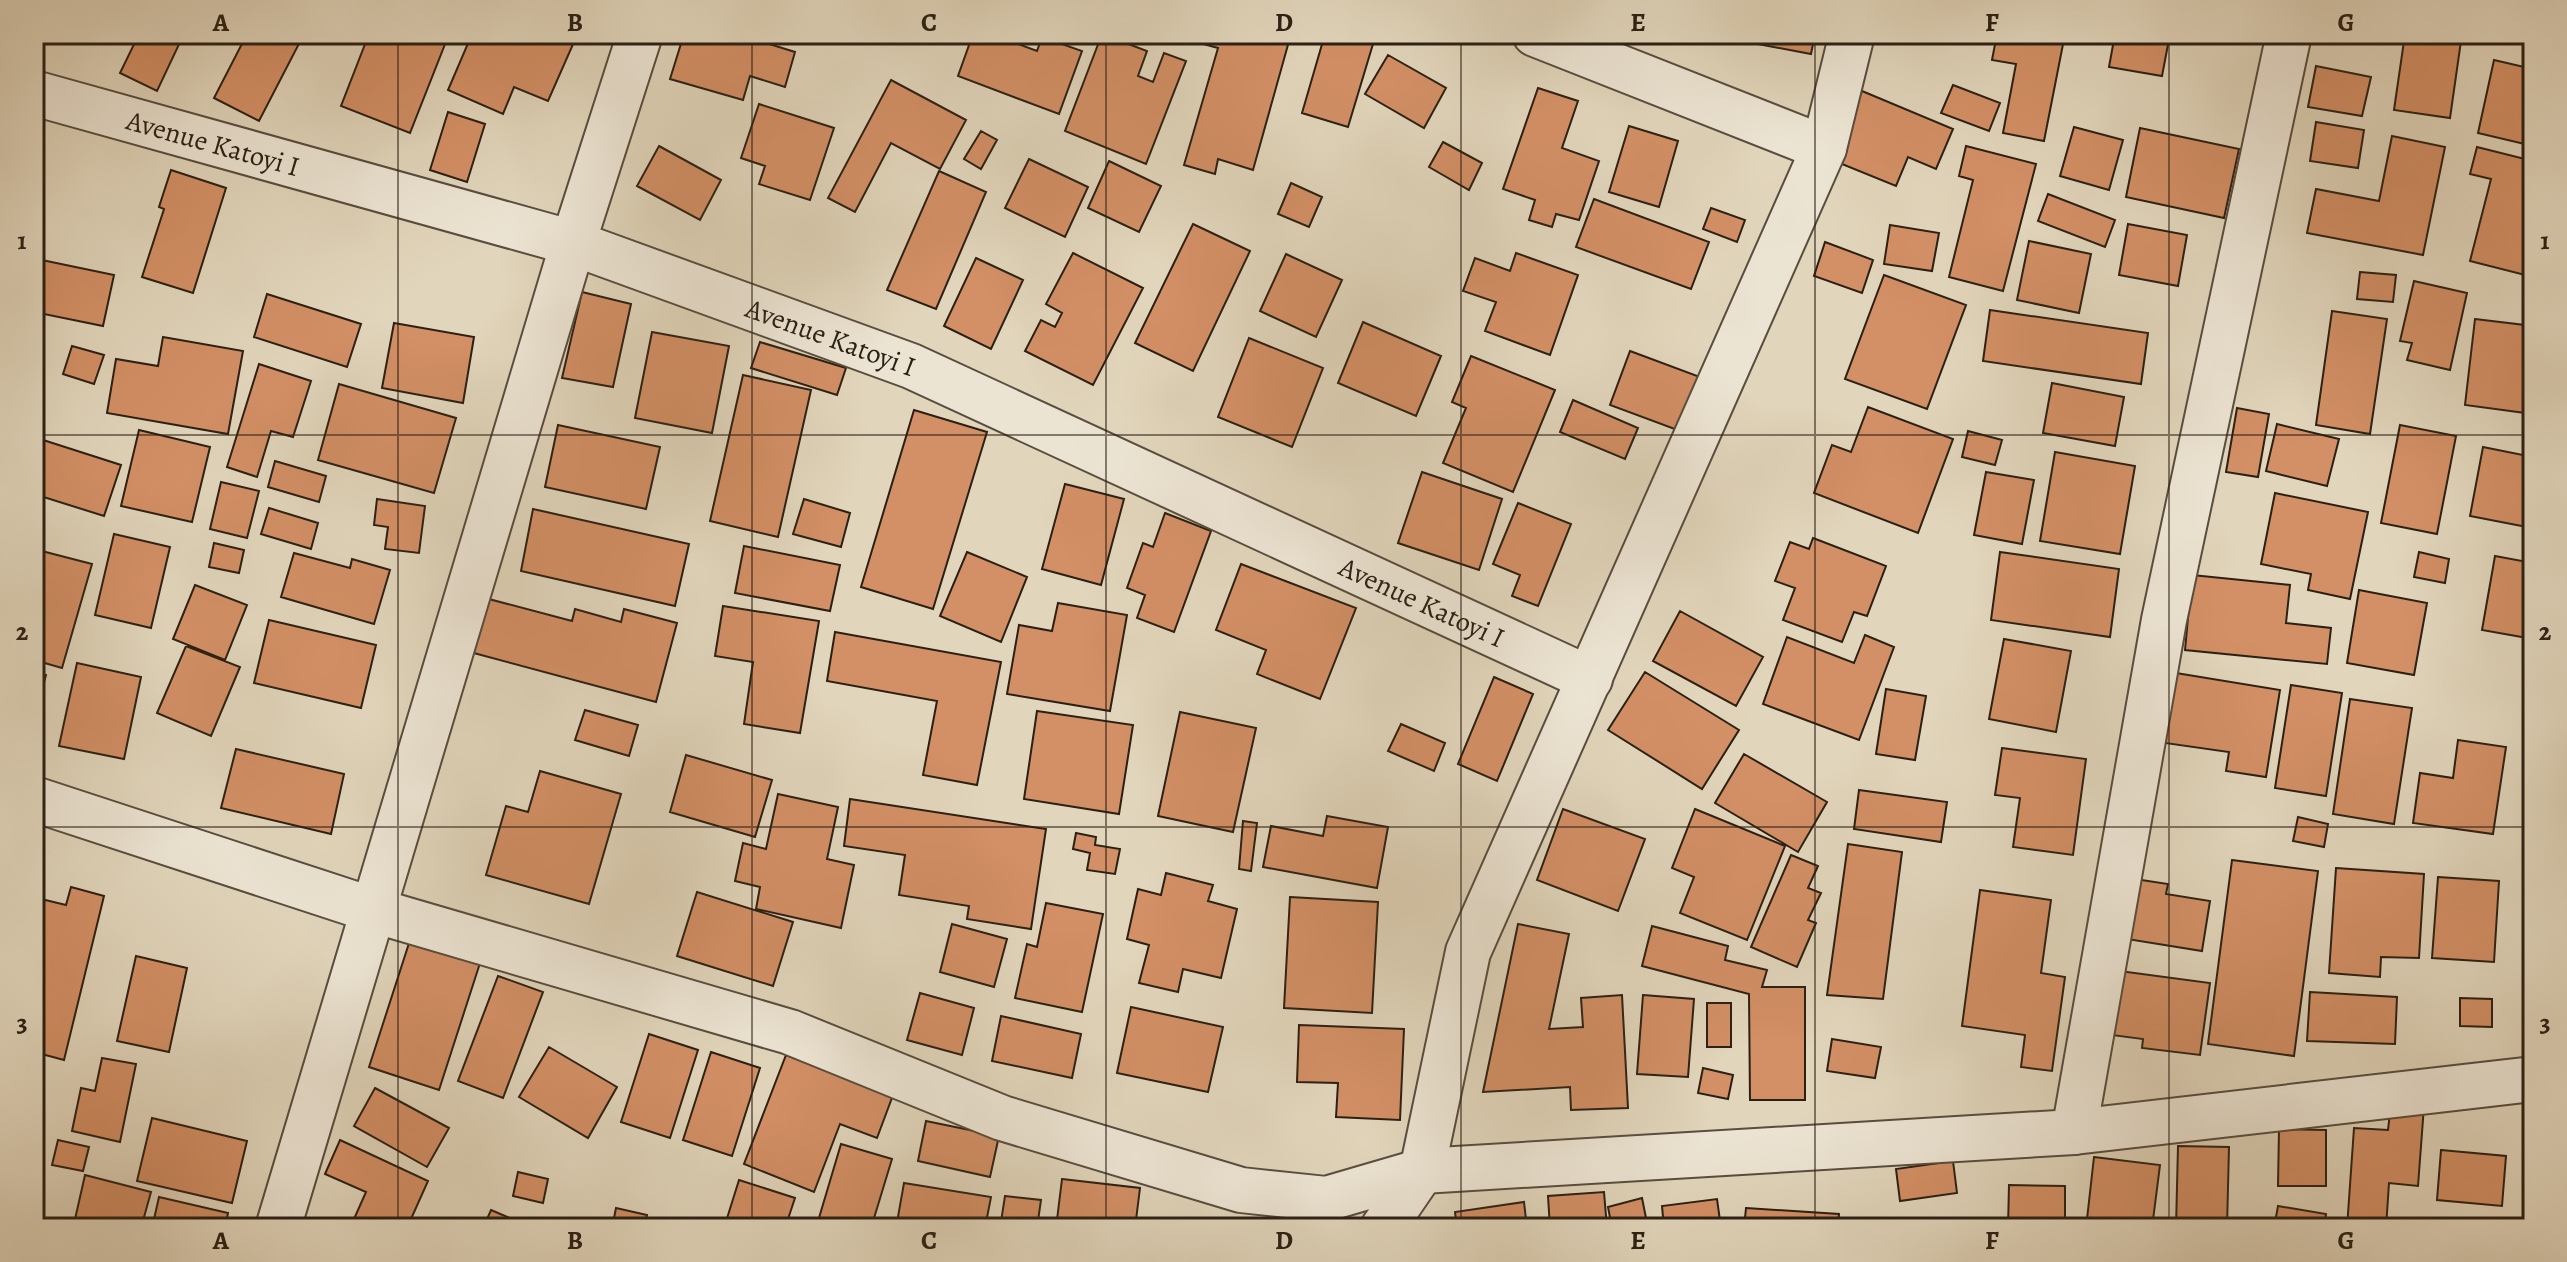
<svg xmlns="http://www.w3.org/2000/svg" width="2567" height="1262" viewBox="0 0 2567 1262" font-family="Alegreya,serif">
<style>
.building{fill:#d38f65;stroke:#2b2015;stroke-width:2}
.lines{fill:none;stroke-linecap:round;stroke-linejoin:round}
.street-casing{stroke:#584d3e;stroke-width:48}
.street{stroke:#ece4d3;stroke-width:44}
.grid{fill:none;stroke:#2b2015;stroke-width:2;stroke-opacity:0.55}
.labels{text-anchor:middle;stroke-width:6;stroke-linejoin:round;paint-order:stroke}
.street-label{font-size:28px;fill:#2b2015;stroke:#ece4d3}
.neatline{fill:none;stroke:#2b2015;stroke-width:3}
.grid-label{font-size:26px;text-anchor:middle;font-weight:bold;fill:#2b2015}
</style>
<rect width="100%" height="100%" fill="#e1d5bb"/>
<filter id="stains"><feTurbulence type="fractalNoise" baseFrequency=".0025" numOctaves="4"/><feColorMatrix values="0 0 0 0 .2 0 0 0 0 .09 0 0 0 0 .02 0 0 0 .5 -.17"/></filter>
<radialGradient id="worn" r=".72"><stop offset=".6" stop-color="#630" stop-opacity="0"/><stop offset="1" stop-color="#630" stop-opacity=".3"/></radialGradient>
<!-- building -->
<path class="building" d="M59 34H82L78 43Z
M139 34H174L182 38 157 91 120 73Z
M247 34H304L259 121 214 98Z
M369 34H449L410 133 341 106Z
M472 34H556L574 42 548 101 514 87 503 114 448 90Z
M684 34H737L795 52 785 87 750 76 743 100 670 79Z
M817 34H840L836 43Z
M973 34H991L1037 51 1042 37 1082 51 1059 114 958 76Z
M1102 34 1147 51 1138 76 1153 82 1164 53 1186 61 1146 164 1065 131Z
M1186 34H1291L1253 170 1218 159 1215 174 1184 165 1218 48 1185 39Z
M1325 34H1376L1348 127 1302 113Z
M1722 34H1815L1811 54 1721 37Z
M1997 34H2065L2044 141 2003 133 2016 64 1992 60Z
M2115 34H2170L2162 76 2109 67Z
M2405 34H2462L2450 118 2394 110Z
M1388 55 1446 88 1424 128 1365 94Z
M2494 60 2533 69V146L2478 133Z
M2316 66 2371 77 2362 116 2308 107Z
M891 80 966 120 940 169 891 143 855 212 828 198Z
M1953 85 2000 103 1989 131 1941 113Z
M1538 88 1578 101 1562 148 1599 161 1579 220 1556 214 1552 227 1529 220 1535 200 1503 189Z
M1862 91 1953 129 1936 169 1908 157 1896 186 1832 160Z
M759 104 834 128 810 200 759 184 765 166 741 158Z
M448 112 485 124 467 182 430 170Z
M2316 122 2364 130 2358 168 2310 161Z
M1629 126 1678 141 1659 207 1609 192Z
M2074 127 2123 140 2109 190 2060 176Z
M2140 128 2239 149 2224 218 2126 197Z
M981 131 997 140 981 169 964 159Z
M2392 136 2445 147 2423 255 2307 233 2316 189 2379 201Z
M1443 142 1482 163 1469 190 1429 167Z
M659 146 721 180 700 220 637 186Z
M1966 146 2036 164 2003 291 1949 277 1973 180 1959 176Z
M2477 147 2533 161V277L2470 261 2491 179 2470 174Z
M1029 159 1088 187 1065 237 1005 208Z
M1109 161 1161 186 1139 232 1088 208Z
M171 170 226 188 193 293 142 277 164 209 159 207Z
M939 171 986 192 936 309 887 290Z
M1291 183 1322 197 1309 227 1278 214Z
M2048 194 2115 220 2105 247 2038 221Z
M1594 199 1709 242 1691 289 1576 247Z
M1711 208 1745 220 1737 242 1703 229Z
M1193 224 1250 251 1193 371 1135 343Z
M2128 224 2187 235 2178 286 2119 275Z
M1890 225 1939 233 1932 271 1884 264Z
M2029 241 2091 254 2079 313 2017 300Z
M1825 242 1873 260 1862 293 1814 276Z
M1073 253 1143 288 1093 385 1025 351 1041 320 1055 327 1062 313 1046 304Z
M1516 253 1578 275 1550 355 1485 331 1496 302 1463 291 1475 258 1510 271Z
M1286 254 1342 280 1316 337 1260 311Z
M976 258 1023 280 991 349 944 326Z
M37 259 114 275 103 326 34 312V273Z
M2360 272 2396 275 2393 302 2357 299Z
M1884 275 1966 305 1927 409 1845 379Z
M2414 281 2467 293 2450 370 2407 360 2412 343 2400 341Z
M582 292 631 304 613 387 562 378Z
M267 294 361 324 347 367 254 337Z
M1990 310 2148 333 2141 384 1983 361Z
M2332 311 2387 319 2370 434 2316 425Z
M2475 319 2533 326V414L2465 405Z
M1363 322 1441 356 1416 416 1338 383Z
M394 323 474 337 463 403 382 388Z
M652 332 729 346 712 433 635 418Z
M163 337 243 351 228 434 107 413 116 359 158 366Z
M1249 338 1323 368 1292 447 1218 417Z
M760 342 846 368 837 395 751 368Z
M72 346 104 355 94 384 63 374Z
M1630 351 1700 377 1680 431 1610 405Z
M1471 356 1555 390 1513 492 1443 463 1466 408 1452 402Z
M259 364 311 381 293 437 271 431 257 477 227 467Z
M743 375 811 390 778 537 710 521Z
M2052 383 2124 397 2115 446 2043 433Z
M339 384 456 418 434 493 318 460Z
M1573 400 1638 428 1625 459 1560 432Z
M1868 407 1953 439 1918 533 1814 493 1832 445 1851 452Z
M2237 408 2269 414 2258 477 2226 472Z
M914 410 987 432 933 609 861 587Z
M2277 424 2339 439 2327 486 2266 471Z
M558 425 660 447 646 509 545 487Z
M2400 425 2456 436 2437 534 2381 523Z
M139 430 210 447 192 522 121 506Z
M1968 431 2002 440 1995 465 1962 457Z
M40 439 121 465 104 516 34 494V456Z
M2483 447 2533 457 2532 528 2470 516Z
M2055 452 2135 466 2120 554 2040 541Z
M275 461 326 476 319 502 268 487Z
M1422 472 1502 499 1479 570 1398 543Z
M1986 472 2034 480 2022 544 1974 535Z
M221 482 259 491 247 538 210 529Z
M1065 484 1124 499 1101 585 1042 569Z
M2275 493 2368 512 2350 599 2308 590 2311 574 2261 564Z
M377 499 425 506 419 553 385 549 388 527 374 525Z
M804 499 850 513 841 547 793 534Z
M1518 503 1571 524 1538 606 1512 596 1520 575 1493 564Z
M269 508 318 523 311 549 261 534Z
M533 509 689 544 675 606 521 571Z
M1165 513 1211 531 1174 632 1137 618 1145 595 1127 588 1143 543 1153 547Z
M114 534 170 547 151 628 95 615Z
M1813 538 1886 566 1867 616 1854 612 1842 642 1783 620 1795 588 1775 581 1790 542 1809 549Z
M214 543 244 550 239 573 209 567Z
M744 546 840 565 830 611 735 593Z
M34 549 92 564 62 668 34 660Z
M967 552 1027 577 1001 642 940 616Z
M2000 552 2119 569 2110 637 1991 620Z
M2419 552 2449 559 2445 583 2414 577Z
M294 553 350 568 352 559 390 570 374 624 281 597Z
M2495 556 2533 563V639L2482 630Z
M1241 564 1356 608 1320 699 1257 674 1266 650 1216 630Z
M2192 575 2290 585 2286 623 2331 628 2327 664 2185 650Z
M195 585 247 605 225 660 173 639Z
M2359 590 2427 603 2414 675 2347 663Z
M485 598 572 621 575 609 621 622 624 609 677 623 656 702 470 652Z
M1058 603 1127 615 1110 711 1007 694 1019 625 1052 631Z
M723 606 819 621 800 733 744 724 753 662 715 656Z
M1680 611 1763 657 1736 706 1653 661Z
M269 620 376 645 361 708 254 683Z
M835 632 1001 662 977 785 923 775 937 701 827 681Z
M1865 635 1894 647 1859 740 1763 704 1787 637 1854 663Z
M2004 639 2071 651 2056 732 1989 719Z
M186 646 240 667 211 736 157 713Z
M77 663 141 677 124 759 59 746Z
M34 672 46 675 34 721Z
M1645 672 1739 730 1702 789 1608 730Z
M2176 673 2280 690 2266 777 2226 771 2229 752 2165 743Z
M1494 677 1533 694 1497 781 1458 764Z
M2291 685 2342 693 2326 796 2275 788Z
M1886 689 1926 696 1915 760 1876 754Z
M2350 699 2412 708 2394 824 2333 814Z
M585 710 638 725 629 756 575 740Z
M1037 711 1133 725 1119 814 1024 799Z
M1180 712 1256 728 1233 832 1158 816Z
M1401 724 1445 743 1434 771 1388 751Z
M2458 740 2506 747 2493 834 2413 823 2420 773 2453 778Z
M2002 748 2086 759 2073 855 2013 847 2020 798 1995 795Z
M236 749 344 774 331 834 221 808Z
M1744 754 1827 802 1798 852 1715 803Z
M686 755 772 780 755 837 670 812Z
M540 771 621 794 589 904 486 875 506 806 528 812Z
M1859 790 1947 802 1941 842 1854 829Z
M778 794 838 807 827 859 854 865 841 928 756 909 760 887 735 881 743 843 766 849Z
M850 799 1046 829 1031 929 967 919 969 906 899 895 905 855 844 846Z
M1563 809 1645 839 1618 911 1537 880Z
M1695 809 1785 846 1747 940 1680 913 1694 877 1672 868Z
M1327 816 1388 827 1377 888 1263 867 1271 826 1323 836Z
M2298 817 2328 824 2324 847 2293 841Z
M1243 821 1257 823 1251 871 1239 869Z
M1076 833 1096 837 1095 845 1120 849 1115 874 1087 870 1090 853 1073 849Z
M1848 844 1902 852 1883 999 1827 995Z
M1791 855 1818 866 1808 888 1821 893 1808 920 1816 923 1797 967 1751 947Z
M2232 860 2318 871 2294 1056 2208 1044Z
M2336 868 2424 874 2419 958 2381 957 2380 977 2329 973Z
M1166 873 1213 885 1208 901 1237 909 1221 978 1183 969 1178 992 1139 983 1149 945 1127 939 1138 889 1161 895Z
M2438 877 2499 881 2494 962 2432 958Z
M2135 879 2168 884 2166 894 2210 901 2202 951 2127 939Z
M71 887 104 896 64 1060 34 1052V910L37 898 66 905Z
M1980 890 2051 900 2041 973 2065 977 2052 1071 2021 1067 2025 1035 1962 1026Z
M697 892 793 922 773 986 677 956Z
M1290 897 1378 902 1372 1013 1284 1008Z
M1046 903 1103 914 1082 1012 1015 998 1027 944 1037 947Z
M952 924 1007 939 994 987 940 972Z
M1518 924 1569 934 1549 1029 1583 1027 1581 998 1622 995 1628 1108 1571 1110 1570 1087 1483 1092Z
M1652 926 1728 946 1725 960 1767 970 1762 987H1805V1100H1750L1749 994 1642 966Z
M411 937 481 960 439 1090 369 1067Z
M136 956 187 968 169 1052 117 1041Z
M2112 970 2210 983 2200 1055 2142 1048 2143 1039 2104 1034Z
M498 976 543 992 503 1098 458 1081Z
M2310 992 2397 997 2395 1044 2307 1041Z
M920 993 974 1008 962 1055 907 1040Z
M1643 995 1694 999 1688 1077 1637 1074Z
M2460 998 2492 999V1027L2460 1026Z
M1707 1003H1731V1047H1707Z
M1131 1007 1223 1027 1208 1092 1117 1073Z
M1001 1016 1081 1034 1072 1078 992 1061Z
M1299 1025 1404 1029 1400 1120 1336 1117 1338 1083 1297 1082Z
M649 1034 698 1050 670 1138 621 1122Z
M1832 1039 1881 1047 1875 1078 1827 1071Z
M549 1047 617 1087 588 1138 519 1097Z
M711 1052 760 1068 732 1156 683 1140Z
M786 1055 893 1095 877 1138 840 1124 814 1192 744 1164Z
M102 1058 136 1064 120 1142 72 1131 81 1088 95 1091Z
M1703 1068 1733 1075 1728 1099 1698 1093Z
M375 1088 449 1128 427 1167 354 1126Z
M2391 1103 2424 1106 2418 1186 2389 1183 2386 1228H2347L2354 1128 2388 1130Z
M152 1118 247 1141 232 1203 137 1181Z
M926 1121 999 1136 990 1177 918 1161Z
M2279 1129 2326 1130V1186H2278Z
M58 1140 89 1147 83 1171 52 1165Z
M340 1140 428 1181 407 1228H350L366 1192 325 1174Z
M841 1144 892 1159 871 1228H816Z
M2178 1146 2229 1147 2227 1228H2176Z
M2441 1150 2506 1156 2502 1206 2437 1200Z
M2094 1157 2160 1165 2152 1228H2086Z
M1953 1161 1957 1193 1900 1201 1896 1169Z
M518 1172 548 1179 543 1203 513 1196Z
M85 1175 151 1192 141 1228H73Z
M1062 1179 1140 1188 1135 1228H1056Z
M739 1180 795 1198 785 1228H724Z
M904 1183 991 1197 985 1228H896Z
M2009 1185 2065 1186V1228H2008Z
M1604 1192 1607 1228H1550L1548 1196Z
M1005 1196 1041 1200 1037 1228H1000Z
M159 1197 228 1213 225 1228H152Z
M1642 1198 1648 1228H1612L1608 1207Z
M1717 1199 1721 1228H1664L1662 1206Z
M1524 1202 1527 1228H1457L1455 1212Z
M2278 1206 2326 1214 2324 1228H2274Z
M616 1208 647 1215 644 1228H612Z
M1746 1208 1839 1214 1838 1228H1744Z
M491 1210 533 1228H483Z
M2451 1223H2499V1228H2451Z"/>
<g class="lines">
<!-- street casing -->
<g class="street-casing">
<g id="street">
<path d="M1535 34 1824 148"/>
<path id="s1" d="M34 93 573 243 911 366 1590 679"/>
<path d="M34 799 373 910 790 1032 1002 1118 1241 1190 1326 1199 1422 1171 2074 1132 2533 1079"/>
<path d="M2074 1132 2164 620 2289 34"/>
<path d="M278 1228 573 243 640 34"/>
<path d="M1383 1228 1422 1171 1468 952 1824 148 1852 34"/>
</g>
</g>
<!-- street -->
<use href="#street" class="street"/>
</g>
<!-- grid -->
<path class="grid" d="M398 34V1228M752 34V1228M1106 34V1228M1461 34V1228M1815 34V1228M2169 34V1228M34 435H2533M34 827H2533"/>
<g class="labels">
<!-- street labels -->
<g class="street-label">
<text dy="10" stroke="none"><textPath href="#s1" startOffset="186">Avenue Katoyi I</textPath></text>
<text dy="10" stroke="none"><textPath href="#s1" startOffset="834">Avenue Katoyi I</textPath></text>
<text dy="10" stroke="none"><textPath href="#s1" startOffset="1482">Avenue Katoyi I</textPath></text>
</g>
</g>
<!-- margin -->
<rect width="2567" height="1262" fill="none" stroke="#e1d5bb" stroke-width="88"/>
<rect x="44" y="44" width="2479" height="1174" class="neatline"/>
<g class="grid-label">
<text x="221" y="31">A</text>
<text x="575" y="31">B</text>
<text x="929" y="31">C</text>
<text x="1284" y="31">D</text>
<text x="1638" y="31">E</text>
<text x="1992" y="31">F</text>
<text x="2346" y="31">G</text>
<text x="22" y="249">1</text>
<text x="2545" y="249">1</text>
<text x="22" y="640">2</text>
<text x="2545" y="640">2</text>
<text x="22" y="1031">3</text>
<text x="2545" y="1031">3</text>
<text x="221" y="1249">A</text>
<text x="575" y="1249">B</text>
<text x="929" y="1249">C</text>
<text x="1284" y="1249">D</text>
<text x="1638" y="1249">E</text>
<text x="1992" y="1249">F</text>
<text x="2346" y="1249">G</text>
</g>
<rect width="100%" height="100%" filter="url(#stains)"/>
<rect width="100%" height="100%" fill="url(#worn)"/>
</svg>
